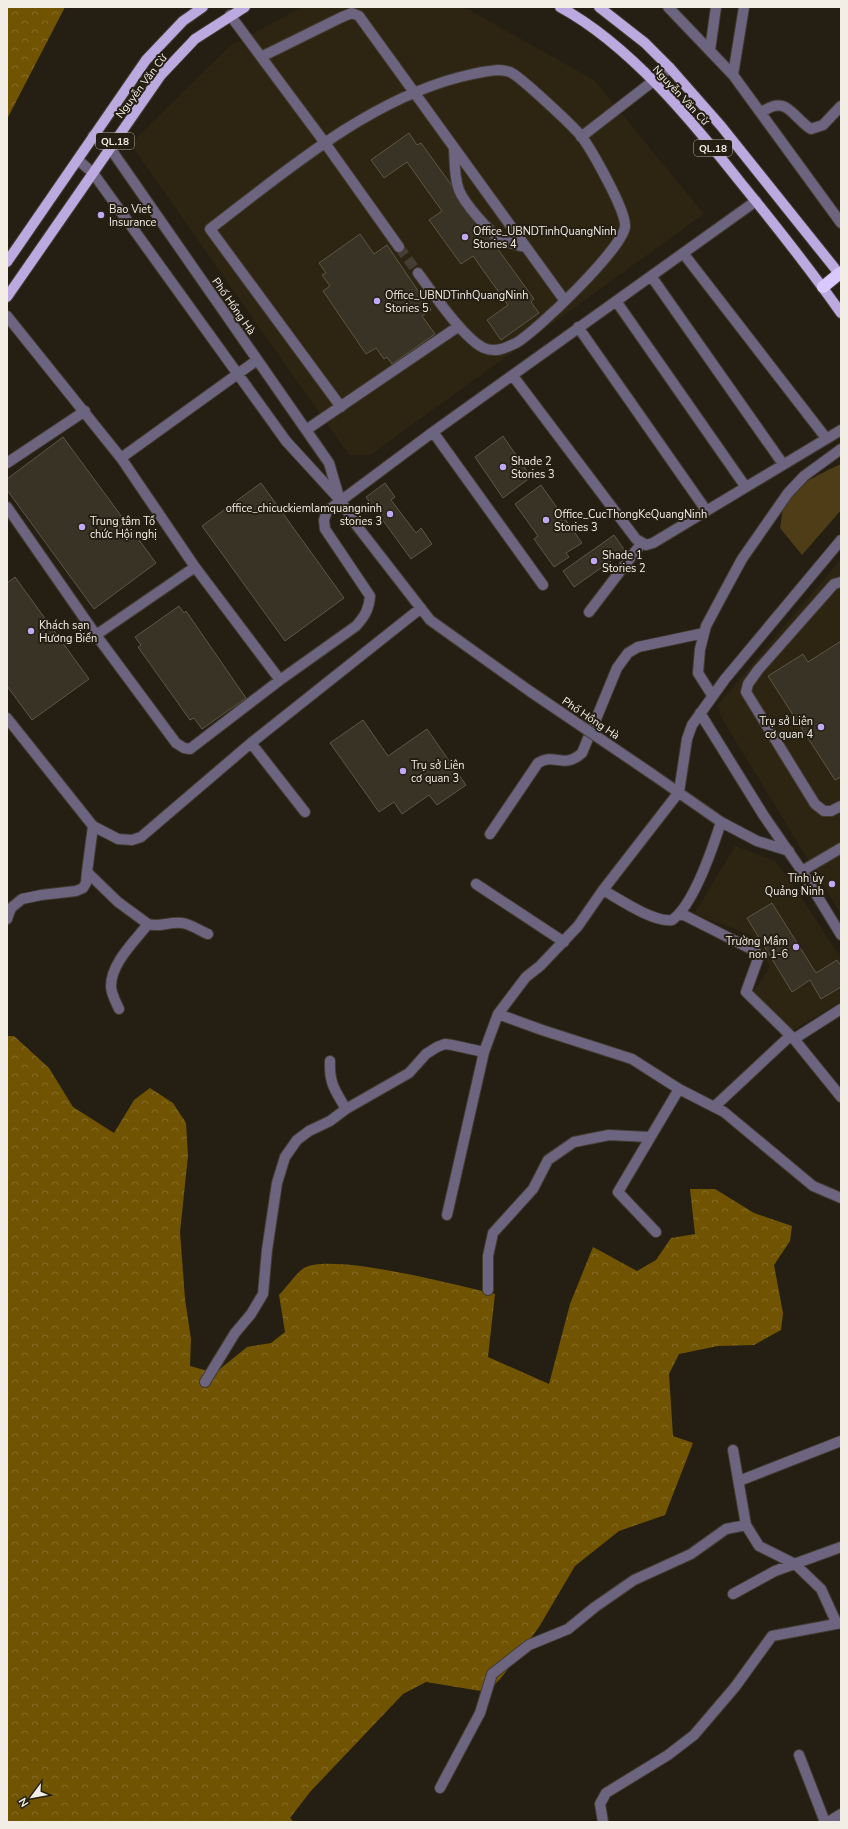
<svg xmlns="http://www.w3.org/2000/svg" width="848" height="1829" viewBox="0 0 848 1829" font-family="'Nunito Sans',sans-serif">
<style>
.built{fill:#2d2512}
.forest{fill:url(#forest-crowns)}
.park{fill:#4e3d17}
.building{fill:#393326;stroke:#5d5648}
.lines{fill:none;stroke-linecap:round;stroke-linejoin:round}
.minor-tunnel{stroke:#443e33;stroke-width:10;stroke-dasharray:10 5;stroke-linecap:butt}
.minor-casing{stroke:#423c31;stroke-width:12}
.major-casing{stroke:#423c31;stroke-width:12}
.highway-casing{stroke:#423c31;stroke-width:14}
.minor{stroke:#6d647f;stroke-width:10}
.major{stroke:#bba9e0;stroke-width:10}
.highway{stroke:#d8c8fd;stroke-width:12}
.minor-bridge-casing{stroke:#423c31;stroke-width:12;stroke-linecap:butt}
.minor-bridge{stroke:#6d647f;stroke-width:10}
.poi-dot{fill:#c1a8f3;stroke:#251f13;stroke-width:1.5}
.labels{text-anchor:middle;stroke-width:4;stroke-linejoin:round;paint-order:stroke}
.shield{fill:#251f13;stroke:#b4b0a7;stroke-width:1}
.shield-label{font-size:10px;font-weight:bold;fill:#f2eee6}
.street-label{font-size:11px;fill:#f2eee6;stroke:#251f13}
.poi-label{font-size:11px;fill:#f2eee6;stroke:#251f13;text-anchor:start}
</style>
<defs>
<pattern id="forest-crowns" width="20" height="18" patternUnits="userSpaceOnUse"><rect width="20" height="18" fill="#705402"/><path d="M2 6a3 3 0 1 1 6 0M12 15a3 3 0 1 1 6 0" fill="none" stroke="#856d27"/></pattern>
</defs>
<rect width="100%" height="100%" fill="#251f13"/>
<!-- built -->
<path class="built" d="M302 7H459L469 10 594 80 704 214 370 455H349L134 149 137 137 230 46Z
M841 559V914L721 717 718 705Z
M735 846 774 860 789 879 841 958V1001L792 1031 754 991 770 967 751 935 694 914Z"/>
<!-- forest -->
<path class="forest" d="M7 7H65L7 119Z
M7 1036H14L49 1068 73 1107 114 1133 134 1100 150 1088 173 1103 186 1123 188 1156 180 1232 185 1299 191 1339 190 1366 215 1373 247 1347 271 1343 285 1332 279 1295C286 1288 297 1272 304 1268 332 1252 460 1286 495 1294L488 1357 549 1384 570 1304 593 1247 637 1271 656 1260 671 1238 695 1234 690 1189H715L754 1213 792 1226 790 1241 774 1265 783 1313 781 1330 754 1345 718 1346 679 1354 669 1374 673 1436 693 1443 665 1515 619 1531 575 1566 539 1627 501 1678 487 1692 426 1682 403 1694 310 1792 290 1818 294 1822H7Z"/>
<!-- park -->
<path class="park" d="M841 464V510L802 555 780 528C782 518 782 503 789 495 798 484 828 470 841 464Z"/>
<!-- building -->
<path class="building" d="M409 133 417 145 421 143 534 299 531 302 539 313 501 340 487 320 508 305 473 256 461 264 432 224 429 220 442 211 407 162 384 178 371 160Z
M360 234 374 254 387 245 431 310 422 316 435 334 392 364 387 357 384 359 376 348 366 354 323 291 330 286 322 275 326 273 319 263Z
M503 436 531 477 503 498 475 457Z
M63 437 156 563 94 609 7 490V479Z
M261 483 344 598 285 641 202 526Z
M385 483 395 497 391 500 416 533 421 528 432 544 411 559 366 497Z
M541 485 582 543 566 553 569 557 554 567 534 539 538 536 515 504Z
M614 535 625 551 574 587 563 571Z
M15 577 89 679 32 720 7 686V583Z
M179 606 184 613 186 611 246 698 202 729 194 718 190 720 138 647 141 645 135 637Z
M841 641V777L835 780 768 676 803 654 808 662Z
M363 720 388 756 427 729 466 785 437 805 429 795 402 814 394 802 379 812 330 743Z
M772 903 816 973 837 960 841 966V987L821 999 810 980 792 992 747 918Z"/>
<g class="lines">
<!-- minor-tunnel -->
<path class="minor-tunnel" d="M399 247 418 273"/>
<!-- minor casing -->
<g class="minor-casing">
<path id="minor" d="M668 7 733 75 841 223
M230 15 325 143 399 247
M710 50 716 7
M261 57 342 17 352 13 359 16 565 301
M733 75 744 7
M762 112C787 94 792 117 811 129L823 125 841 106
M93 136 110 148 329 463 339 497
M581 137 670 68
M454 149C455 163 454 177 459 190 464 203 489 232 501 239 508 243 517 245 525 247
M78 160 93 173 286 441 340 500 357 526 430 620 531 692
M683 253 826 438
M651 276 783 464
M616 301 745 486
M7 316 121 458 195 567 280 680
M578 327 706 510
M513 376 636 539 646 545 653 543 841 430
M341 407 210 229C286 171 367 101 460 77 472 74 485 71 498 70 501 70 507 71 510 72 520 76 574 127 582 137 592 151 627 212 625 227 622 249 536 332 516 343 505 348 496 353 484 348 464 339 432 292 418 273
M306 430 459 326
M433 432 543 585
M121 458 257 360
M7 463 85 411
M7 507 96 635 176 743 184 748 190 749 280 680 356 626C365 616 369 609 370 596L325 529 324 520 327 511 433 432 756 201
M841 582 834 584 758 670 748 684 746 692 815 804 824 811H831L841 806
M589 612 641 544
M96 635 195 567
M712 695 698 673 700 649 706 626 722 596 742 559 788 493 804 476 841 449
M700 713 764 816 802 871 841 935
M7 718 93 826 118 839 132 840 141 837 251 743 421 608
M251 743 305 812
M652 774 721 822 757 841 789 851
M93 826 87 872 118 902 148 924C159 928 170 921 182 923 191 924 200 931 208 934
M490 834 538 763C555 752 563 770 582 753L617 668 628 653 638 647 704 633
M802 871 841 848
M476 884 564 942
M603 890C619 899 654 923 672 920 694 905 713 847 721 822
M680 913 755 951 759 956 746 992 794 1039 841 1097
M7 919 11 908 22 899 41 895 76 891 83 888 86 883 87 872
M119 1009C116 1002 111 994 111 986 111 963 135 941 148 924
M498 1014 542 1030 632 1059 679 1089 724 1112 813 1186 841 1198
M794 1039 841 1009
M330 1061C329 1084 335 1090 346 1109
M714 1107 790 1036
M447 1215 484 1052 498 1014 526 977 540 966 578 926 603 890 679 792 687 739 692 725 725 679 841 540
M656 1232 618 1192 679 1089
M488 1290V1256L493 1233 533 1189 548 1160 574 1142 609 1135 649 1137
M205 1382 235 1333 251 1314 263 1294 267 1250 277 1183 285 1157 297 1140 309 1131 330 1121 346 1109 409 1073 426 1054 437 1047 445 1044 452 1045 484 1052
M733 1450 746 1525 759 1546 795 1564 821 1589 837 1624
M739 1481 841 1441
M733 1594 775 1571 841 1547
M799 1755 825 1822
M440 1788 480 1713 492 1674 529 1645 568 1629 595 1607 634 1580 691 1554 726 1529 746 1525
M603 1822 600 1804 606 1793 668 1755 694 1735 735 1687 772 1636 841 1623
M828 1822 841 1814"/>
</g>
<!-- major casing -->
<g class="major-casing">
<path id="major" d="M560 7C630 45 692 121 741 183 776 226 810 269 841 313
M599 7 645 43 670 68 721 126 841 276
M7 262 146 60 183 21 203 7
M7 297 161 75 195 39 245 7"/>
</g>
<!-- highway casing -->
<g class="highway-casing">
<path id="highway" d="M823 287 840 273"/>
</g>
<!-- minor -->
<use href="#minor" class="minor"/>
<!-- major -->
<use href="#major" class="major"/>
<!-- highway -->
<use href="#highway" class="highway"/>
<!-- minor-bridge casing -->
<g class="minor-bridge-casing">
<path id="minor-bridge" d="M531 692 652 774"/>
</g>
<!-- minor-bridge -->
<use href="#minor-bridge" class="minor-bridge"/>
</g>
<!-- markers -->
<g class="poi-dot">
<circle cx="101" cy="215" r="4"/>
<circle cx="465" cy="237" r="4"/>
<circle cx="377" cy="301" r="4"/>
<circle cx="503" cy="467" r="4"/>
<circle cx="390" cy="514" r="4"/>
<circle cx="546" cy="520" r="4"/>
<circle cx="82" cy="527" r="4"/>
<circle cx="594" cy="561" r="4"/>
<circle cx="31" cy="631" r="4"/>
<circle cx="821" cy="727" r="4"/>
<circle cx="403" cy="771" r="4"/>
<circle cx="832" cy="884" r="4"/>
<circle cx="796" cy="947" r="4"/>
</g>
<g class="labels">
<!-- shield labels -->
<g class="shield">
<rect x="96" y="133" width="38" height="16" rx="3"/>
<rect x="694" y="140" width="38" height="16" rx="3"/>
</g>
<g class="shield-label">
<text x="115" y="145">QL.18</text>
<text x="713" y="152">QL.18</text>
</g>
<!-- street labels -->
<g class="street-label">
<text transform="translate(141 86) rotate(-53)" y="4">Nguyễn Văn Cừ</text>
<text transform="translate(681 95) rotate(47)" y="4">Nguyễn Văn Cừ</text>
<text transform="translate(234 306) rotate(55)" y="4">Phố Hồng Hà</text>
<text transform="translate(591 718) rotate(34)" y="4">Phố Hồng Hà</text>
</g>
<!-- poi labels -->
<g class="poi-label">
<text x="109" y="213">Bao Viet<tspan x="109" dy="13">Insurance</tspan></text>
<text x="473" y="235">Office_UBNDTinhQuangNinh<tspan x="473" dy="13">Stories 4</tspan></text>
<text x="385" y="299">Office_UBNDTinhQuangNinh<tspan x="385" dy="13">Stories 5</tspan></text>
<text x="511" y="465">Shade 2<tspan x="511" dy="13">Stories 3</tspan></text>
<text x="382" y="512" text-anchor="end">office_chicuckiemlamquangninh<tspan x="382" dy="13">stories 3</tspan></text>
<text x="554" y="518">Office_CucThongKeQuangNinh<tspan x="554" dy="13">Stories 3</tspan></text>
<text x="90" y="525">Trung tâm Tổ<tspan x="90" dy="13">chức Hội nghị</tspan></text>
<text x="602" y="559">Shade 1<tspan x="602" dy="13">Stories 2</tspan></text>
<text x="39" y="629">Khách sạn<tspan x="39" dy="13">Hương Biển</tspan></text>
<text x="813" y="725" text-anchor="end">Trụ sở Liên<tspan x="813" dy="13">cơ quan 4</tspan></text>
<text x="411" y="769">Trụ sở Liên<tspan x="411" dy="13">cơ quan 3</tspan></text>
<text x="824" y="882" text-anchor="end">Tỉnh ủy<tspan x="824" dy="13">Quảng Ninh</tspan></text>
<text x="788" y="945" text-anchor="end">Trường Mầm<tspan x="788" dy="13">non 1-6</tspan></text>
</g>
</g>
<!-- border -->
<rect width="848" height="1829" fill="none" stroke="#f2eee6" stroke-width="16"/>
<!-- north arrow -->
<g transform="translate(32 1797) rotate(238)" stroke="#251f13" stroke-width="3" paint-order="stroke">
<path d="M0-3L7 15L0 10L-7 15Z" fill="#f2eee6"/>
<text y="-6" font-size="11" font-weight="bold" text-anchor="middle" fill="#f2eee6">N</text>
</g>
</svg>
